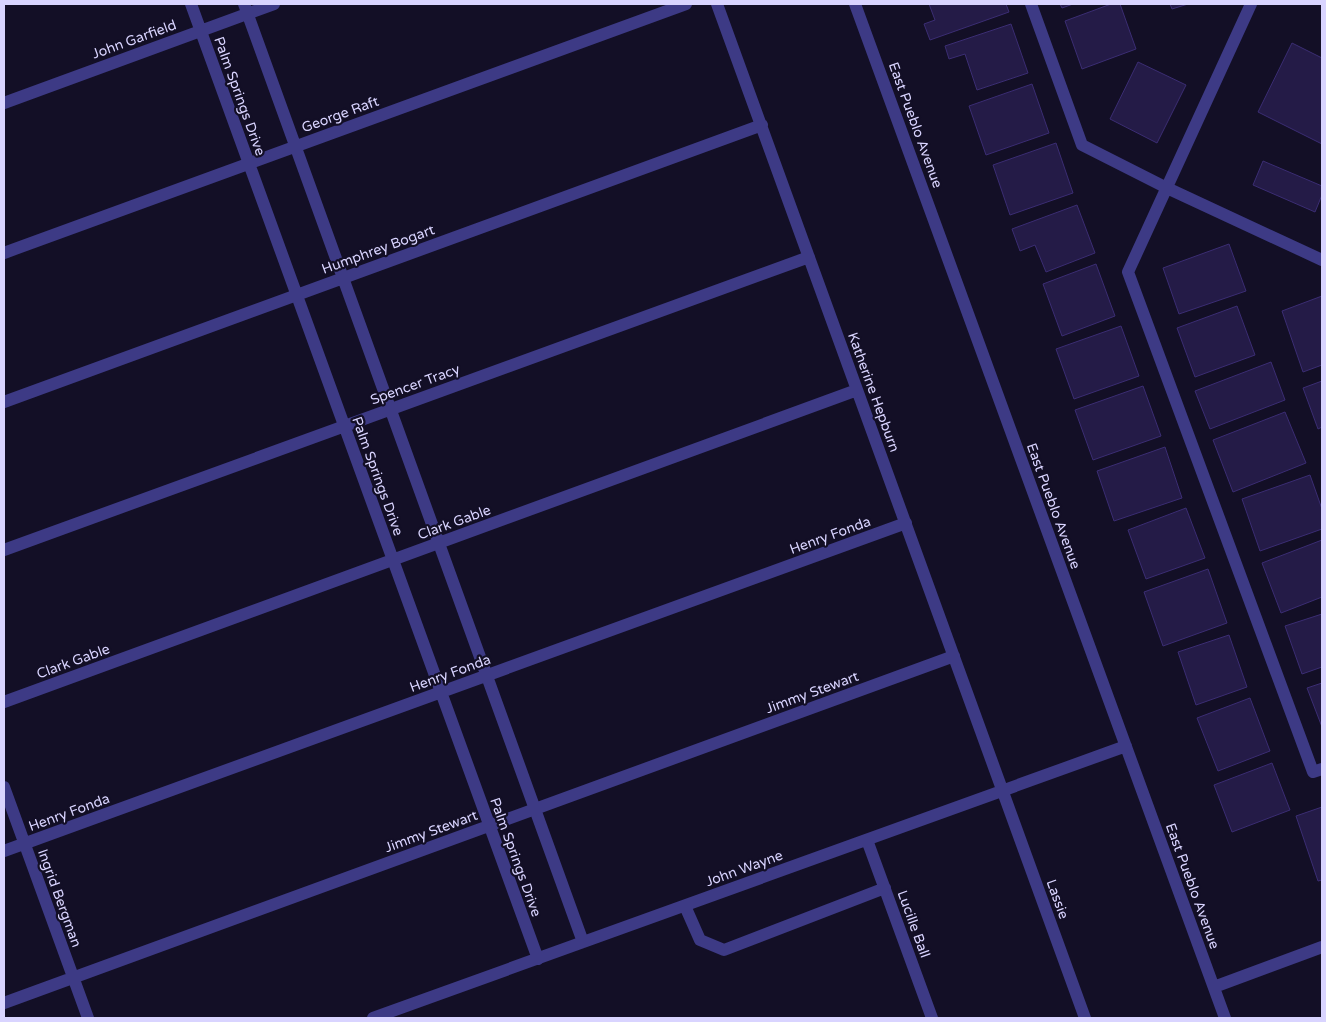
<svg xmlns="http://www.w3.org/2000/svg" width="1326" height="1022" viewBox="0 0 1326 1022" font-family="'Varela Round',sans-serif">
<style>
.building{fill:#241b47;stroke:#3b2d73}
.lines{fill:none;stroke-linecap:round;stroke-linejoin:round}
.minor{stroke:#3d3a85;stroke-width:12}
.labels{text-anchor:middle;stroke-width:4.5;stroke-linejoin:round;paint-order:stroke}
.street-label{font-size:14px;fill:#d9d4ff;stroke:#130f26}
</style>
<rect width="100%" height="100%" fill="#130f26"/>
<!-- building -->
<path class="building" d="M929 4H1006L1009 12 930 40 924 24 935 20Z
M1060 4H1073L1062 8Z
M1111 4H1120L1136 49 1082 69 1065 21Z
M1170 4H1188L1172 9Z
M1011 24 1028 73 977 90 965 54 949 59 945 46Z
M1292 43 1322 58V144L1258 112Z
M1138 62 1186 85 1157 143 1110 119Z
M1032 84 1049 133 986 155 969 106Z
M1056 143 1073 193 1010 215 993 165Z
M1263 161 1322 186V195L1315 212 1253 185Z
M1077 205 1095 253 1046 272 1035 245 1020 251 1012 229Z
M1229 244 1246 291 1179 314 1163 268Z
M1096 264 1115 316 1062 336 1043 284Z
M1322 296V365L1303 372 1282 311Z
M1237 306 1255 355 1195 377 1177 328Z
M1121 326 1139 376 1074 399 1056 349Z
M1271 362 1285 400 1210 429 1195 391Z
M1322 381V427L1318 429 1303 388Z
M1143 386 1161 436 1093 460 1075 410Z
M1285 412 1306 463 1233 492 1213 440Z
M1165 447 1182 498 1114 521 1097 471Z
M1310 475 1322 509V529L1260 551 1242 499Z
M1186 508 1205 558 1146 579 1128 530Z
M1322 540V597L1281 613 1262 563Z
M1208 569 1227 623 1163 646 1144 592Z
M1322 614V667L1302 674 1285 626Z
M1229 635 1247 687 1196 705 1178 652Z
M1322 683V727L1307 688Z
M1250 698 1270 751 1218 771 1197 718Z
M1272 763 1290 810 1232 832 1214 785Z
M1322 807V880L1318 881 1296 816Z"/>
<g class="lines">
<!-- minor -->
<path class="minor" d="M191 4 538 959
M244 4 583 942
M717 4 1085 1018
M855 4 1225 1018
M1031 4 1082 145 1167 188 1322 260
M1251 4 1128 272 1313 772 1322 769
M4 103 274 4
M4 253 686 4
M4 402 762 125
M4 550 809 257
M4 702 857 390
M4 787 88 1018
M867 840 932 1018
M4 851 906 523
M685 906 700 940 724 950 885 888
M1214 987 1322 947
M4 1003 954 656
M373 1018 1126 746"/>
</g>
<g class="labels">
<!-- street labels -->
<g class="street-label">
<text transform="translate(134 39) rotate(-20)" y="5">John Garfield</text>
<text transform="translate(240 96) rotate(70)" y="5">Palm Springs Drive</text>
<text transform="translate(340 114) rotate(-20)" y="5">George Raft</text>
<text transform="translate(916 125) rotate(70)" y="5">East Pueblo Avenue</text>
<text transform="translate(378 249) rotate(-20)" y="5">Humphrey Bogart</text>
<text transform="translate(415 384) rotate(-20)" y="5">Spencer Tracy</text>
<text transform="translate(874 392) rotate(70)" y="5">Katherine Hepburn</text>
<text transform="translate(378 476) rotate(70)" y="5">Palm Springs Drive</text>
<text transform="translate(1054 506) rotate(70)" y="5">East Pueblo Avenue</text>
<text transform="translate(454 522) rotate(-20)" y="5">Clark Gable</text>
<text transform="translate(830 535) rotate(-20)" y="5">Henry Fonda</text>
<text transform="translate(73 661) rotate(-20)" y="5">Clark Gable</text>
<text transform="translate(450 673) rotate(-20)" y="5">Henry Fonda</text>
<text transform="translate(812 692) rotate(-20)" y="5">Jimmy Stewart</text>
<text transform="translate(69 812) rotate(-20)" y="5">Henry Fonda</text>
<text transform="translate(431 831) rotate(-20)" y="5">Jimmy Stewart</text>
<text transform="translate(516 857) rotate(70)" y="5">Palm Springs Drive</text>
<text transform="translate(744 868) rotate(-20)" y="5">John Wayne</text>
<text transform="translate(1193 886) rotate(70)" y="5">East Pueblo Avenue</text>
<text transform="translate(60 898) rotate(70)" y="5">Ingrid Bergman</text>
<text transform="translate(1058 899) rotate(70)" y="5">Lassie</text>
<text transform="translate(914 924) rotate(70)" y="5">Lucille Ball</text>
</g>
</g>
<!-- border -->
<rect width="1326" height="1022" fill="none" stroke="#d9d4ff" stroke-width="10"/>
</svg>
